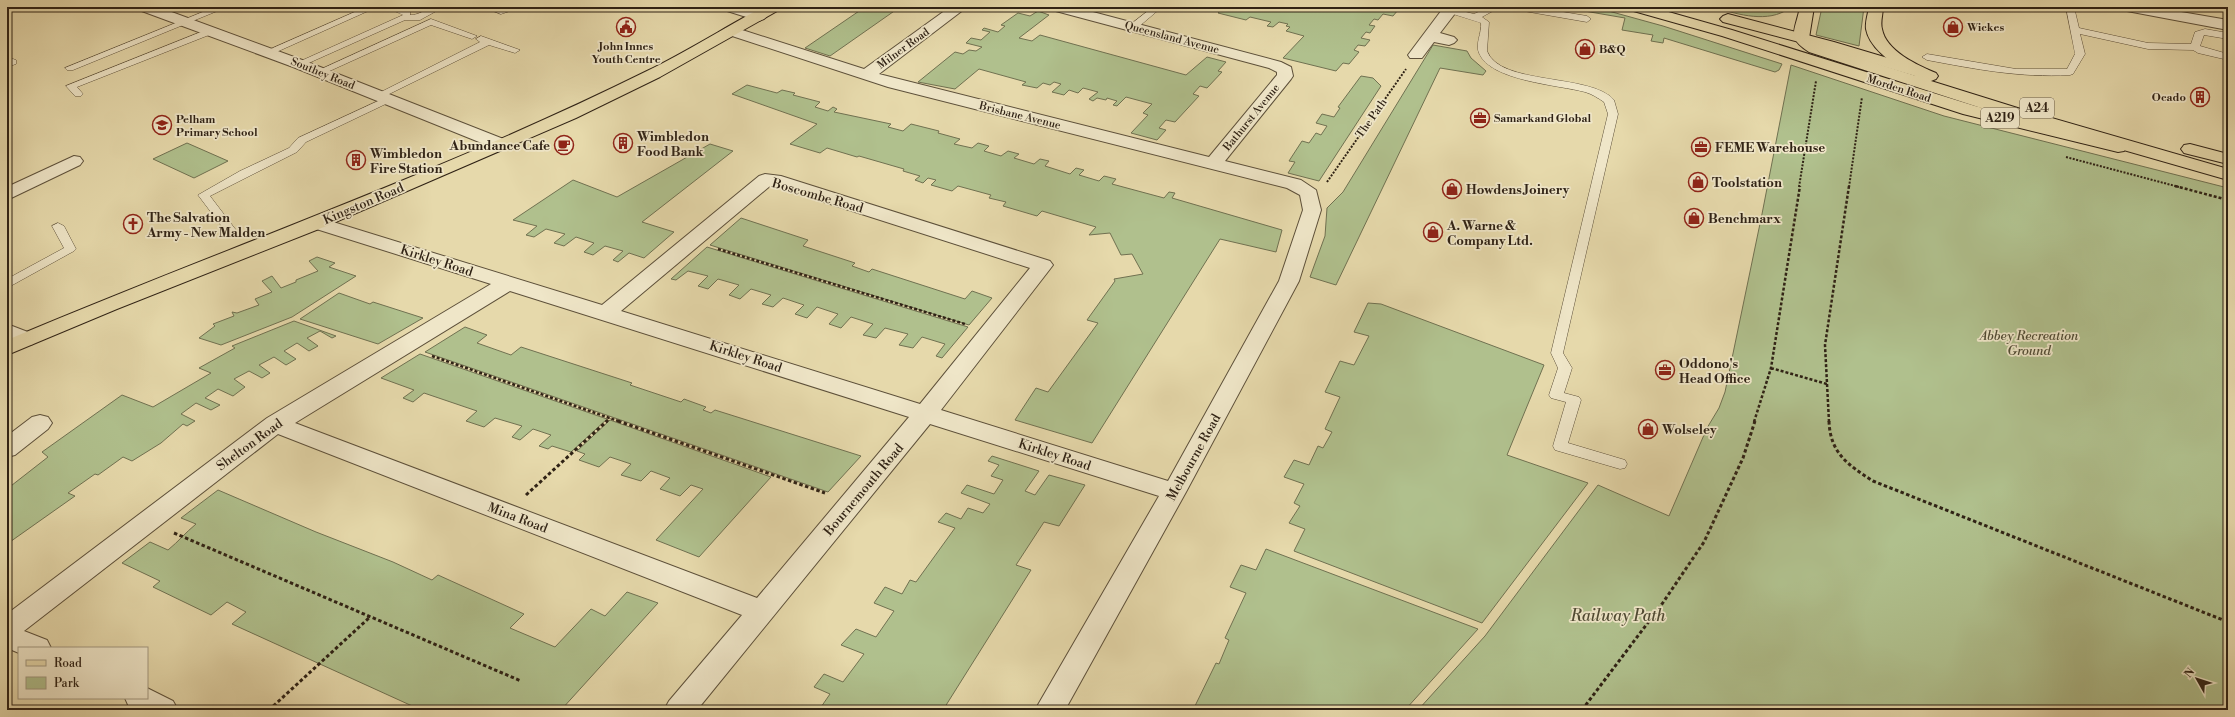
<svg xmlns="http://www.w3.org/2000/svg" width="2235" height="717" viewBox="0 0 2235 717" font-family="'Libre Bodoni',serif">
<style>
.green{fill:#b0c08d;stroke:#707151}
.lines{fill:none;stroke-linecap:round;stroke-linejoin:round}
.service-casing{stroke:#5d503a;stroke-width:1}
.minor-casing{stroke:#5d503a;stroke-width:2}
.primary-casing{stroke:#2f2215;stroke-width:2}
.trunk-casing{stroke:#2f2215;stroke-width:2}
.path-far2{stroke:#2f2215;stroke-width:2;stroke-dasharray:2 1.5;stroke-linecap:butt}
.path-far1{stroke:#2f2215;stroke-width:2.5;stroke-dasharray:3 2;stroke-linecap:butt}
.path{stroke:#2f2215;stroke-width:3;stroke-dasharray:3.5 2.5;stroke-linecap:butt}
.service{fill:#efe6c8;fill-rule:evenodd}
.minor{fill:#efe6c8;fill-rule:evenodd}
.primary{fill:#e6d9ab;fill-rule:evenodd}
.trunk{fill:#e6d9ab;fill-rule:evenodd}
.labels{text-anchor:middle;stroke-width:3.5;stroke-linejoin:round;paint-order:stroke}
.far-poi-label{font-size:11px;font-weight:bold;fill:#2f2215;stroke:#efe6c8;text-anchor:start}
.far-street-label{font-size:11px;fill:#2f2215;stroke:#efe6c8}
.shield{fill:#efe6c8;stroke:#695d4b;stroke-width:1}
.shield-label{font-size:12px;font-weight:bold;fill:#2f2215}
.poi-label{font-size:13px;font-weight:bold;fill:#2f2215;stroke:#efe6c8;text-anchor:start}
.street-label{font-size:13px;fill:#2f2215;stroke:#efe6c8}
.park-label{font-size:13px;font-style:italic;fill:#4f4a33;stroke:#efe6c8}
.near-park-label{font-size:16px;font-style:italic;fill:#4f4a33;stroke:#efe6c8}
</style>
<rect width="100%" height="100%" fill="#e6d9ab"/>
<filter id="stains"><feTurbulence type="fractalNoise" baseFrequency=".005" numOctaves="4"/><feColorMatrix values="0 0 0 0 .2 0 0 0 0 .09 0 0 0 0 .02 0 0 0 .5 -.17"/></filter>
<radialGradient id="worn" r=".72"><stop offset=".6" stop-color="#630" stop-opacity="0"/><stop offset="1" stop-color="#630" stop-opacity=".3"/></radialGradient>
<!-- green -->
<path class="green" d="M865 7H900L830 56 805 48Z
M1225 7H1385L1398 10 1393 16 1383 14 1378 20 1374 19 1369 25 1375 26 1370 33 1366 32 1361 38 1370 40 1365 46 1358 45 1354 50 1359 52 1349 64 1343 63 1336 71 1283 58 1304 36 1286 31 1290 27 1286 26 1288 24 1279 22 1273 27 1267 26 1271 22 1250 17 1246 20 1218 13Z
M1561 7H1594L1663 26 1782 64 1779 70 1775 72 1664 38 1663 43 1651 41 1653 35 1622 30 1625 18Z
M1712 7H1786L1785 11C1763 23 1734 13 1712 7Z
M1822 7H1864L1859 46 1816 35Z
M1038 11 1049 15 1019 38 1032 41 1040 35 1186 75 1207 57 1226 62 1218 71 1222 72 1207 88 1200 86 1193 94 1199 96 1175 122 1166 120 1159 128 1166 130 1157 140 1131 133 1148 115 1143 113 1152 104 1126 97 1117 106 1113 105 1117 101 1107 98 1106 100 1097 98 1093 101 1089 99 1098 92 1083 88 1078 93 1069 90 1064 95 1052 92 1061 84 1054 82 1050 85 1043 83 1037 88 1022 85 1026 82 979 69 955 89 918 82 955 52 963 54 969 50 976 51 982 47 966 43 971 38 981 40 990 32 982 30 984 28 998 32 1005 26 1001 25 1018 13 1030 16Z
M1433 45 1467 51 1471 58 1486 71 1483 75 1440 68 1336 285 1310 277 1325 236 1327 208 1343 192Z
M1791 65 1944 116 2228 188V710H1418L1485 636 1598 485 1669 516 1707 428 1719 408 1725 392 1762 214Z
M1361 76 1373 78 1381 86 1319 181 1288 173 1295 162 1289 161 1302 141 1309 143 1316 133 1321 135 1327 126 1316 123 1322 114 1334 117 1340 108 1338 107Z
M747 85 777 93 782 90 795 93 793 95 820 102 815 107 828 111 833 107 837 109 834 112 891 124 888 127 903 131 911 124 939 131 938 133 960 139 954 144 972 148 978 143 989 146 984 151 1001 156 1008 151 1019 154 1014 158 1034 164 1040 159 1049 161 1045 166 1070 174 1076 168 1084 170 1079 175 1099 181 1104 176 1116 179 1112 184 1164 198 1169 192 1175 193 1172 198 1282 230 1276 252 1220 239 1092 443 1015 420 1036 388 1048 392 1098 323 1087 320 1115 281 1114 279 1143 274 1132 254 1121 255 1110 233 1089 235 1096 227 1042 211 1037 216 1003 206 1006 202 989 198 991 195 958 186 952 191 931 185 936 180 928 178 923 183 915 180 920 176 903 171 904 169 859 156 857 157 827 148 820 153 790 144 817 124 732 94Z
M187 143 228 161 194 178 153 159Z
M710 144 733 151 642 222 674 232 644 258 629 253 618 262 613 260 623 251 605 246 593 255 584 252 594 243 576 237 564 246 554 243 565 234 546 229 534 237 526 235 537 226 513 220 573 180 617 197Z
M741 218 808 240 803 246 855 263 852 266 869 272 872 269 965 299 972 291 992 298 969 325 710 245Z
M707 247 968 327 942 358 936 356 945 344 922 337 913 348 899 345 908 334 885 328 876 338 863 335 873 324 851 317 841 328 829 324 838 314 817 307 807 318 795 314 804 305 783 298 773 307 762 304 771 295 751 289 740 299 729 295 739 285 718 279 708 289 698 286 708 276 688 271 676 280 671 279Z
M317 257 335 263 329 267 356 276 292 317 221 345 199 338 215 326 213 324 234 316 232 312 237 313 259 305 255 299 272 292 262 281 272 276 281 288 296 282V280L318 271 309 261Z
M339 293 370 304 373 302 423 318 378 344 300 319Z
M1368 303 1381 304 1544 365 1507 455 1588 483 1482 623 1294 551 1305 529 1289 523 1300 506 1294 503 1304 484 1284 477 1294 460 1309 465 1318 446 1323 448 1332 432 1325 429 1340 397 1325 392 1340 361 1354 365 1369 336 1354 332Z
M294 321 336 336 332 338 320 331 307 338 318 346 309 351 297 343 284 351 296 359 286 365 274 357 259 365 270 373 262 378 249 371 234 379 245 387 233 396 218 389 205 398 220 405 211 410 196 403 181 414 195 421 187 426 183 424 161 443 132 461 123 457 98 475 95 474 68 493 75 496 7 544V489L48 457 42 452 122 395 153 407 211 373 199 368 235 348 232 346Z
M465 327 487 335 477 343 511 355 521 347 632 383 630 385 681 402 684 399 706 407 703 410 711 413 715 410 861 456 828 492 425 352Z
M420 354 607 419 571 452 552 446 548 449 539 446 551 435 533 429 520 440 512 437 522 426 495 418 484 427 466 421 477 411 424 393 413 402 403 398 414 390 381 378Z
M610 420 771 477 699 557 656 540 703 489 691 485 680 496 660 489 670 478 651 471 641 481 621 475 631 464 610 457 599 467 579 460 585 454 577 451Z
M992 456 1039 471 1025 491 1035 495 1049 475 1085 485 1059 526 1044 522 1016 565 1031 570 943 710H819L830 694 814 687 824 674 843 682 864 654 841 645 856 629 876 637 894 611 874 603 885 587 902 594 910 580 916 582 955 528 938 522 946 513 961 519 968 508 983 513 990 504 961 493 967 485 994 494 1003 480 991 476 999 465 988 461Z
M218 490 316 532 393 562 432 580 438 575 524 614 510 628 555 647 591 609 605 616 627 592 658 603 561 710H421L232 624 246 612 227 602 211 615 153 587 160 581 122 563 150 542 168 550C179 541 185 533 196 524L181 518Z
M1266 549 1478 629 1405 710H1193L1216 663 1219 664 1229 640 1225 638 1246 593 1230 587 1241 565 1256 570Z"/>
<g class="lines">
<!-- service casing -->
<g class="service-casing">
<path id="service" d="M215 7H227L73 70H67L65 68Z
M366 7H377L272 54H266L264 52Z
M386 7H398L410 11V15C420 16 433 3 440 9L420 20H405L302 66 299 67 294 64 403 15Z
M483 7H522L501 14Z
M1153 7H1162L1136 29H1130V25Z
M1431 7H1446L1474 14 1489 7H1500L1482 17 1489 22 1487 51C1500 86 1591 73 1614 100L1618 114 1563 353 1572 368 1564 393 1579 397 1581 400 1568 443 1625 460 1627 464 1625 468 1620 469 1555 450 1553 446 1566 402 1551 398 1549 395 1558 368 1551 353 1608 114 1604 102C1598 98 1592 94 1585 92 1559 85 1490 81 1479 53 1475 44 1482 33 1481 23Z
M1514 7H1533L1587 16 1591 19 1587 22 1518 10Z
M2066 7H2074L2079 28 2148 43 2191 44 2195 32 2205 29 2228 33V39L2204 35 2200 46 2228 54V60L2198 53 2193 50 2148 49 2080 34 2085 54 2073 74 2070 75C2021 78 1975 69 1927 60L1922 57 1927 54 2016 69H2067L2075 54Z
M431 19 477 36 472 39 431 25 323 74 320 75 315 72Z
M211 28 216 31 214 33 77 87 83 94 81 96H75L66 86Z
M481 36 520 50 515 53 489 45 381 98 378 99 373 96 480 42 476 39Z
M13 59 16 60V64L7 67V61Z
M389 96 394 99 392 101 306 142 297 152 210 196 239 234 237 236H229L198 195 240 171 289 148 298 138Z
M58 223 64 226 76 249 74 251 7 288V279L64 248 52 226Z"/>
</g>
<!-- minor casing -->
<g class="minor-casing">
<path id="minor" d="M137 7H158L305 61 506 140 509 144 506 148H494L293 67 139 10Z
M722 7C734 7 759 4 767 16L764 19 759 21 724 10Z
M950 7H967L879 74 1209 157 1277 75V72L1269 68 1052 10 1050 7H1074L1281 62 1291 67 1293 76 1291 79 1225 161 1301 180 1316 190 1321 210 1299 281 1186 492 1065 710H1035L1159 496 930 424 697 710H664L669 701 742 615 278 434 24 631 47 640 51 648H19V653L7 648V614L267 418 491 284 310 227 307 223 310 219 317 217 602 305 759 176 765 174 781 176 1050 261 1053 265 1050 269 941 410 1168 481 1279 281 1303 210 1300 195 1287 188 888 87 726 34 723 31 726 28H736L864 69ZM770 186H774L1030 268 920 404 621 311ZM510 291 909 417 757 598 295 423Z
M1444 7H1460L1440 33 1454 37 1457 40 1454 43 1449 45 1434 42 1422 58H1410L1408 55Z
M2120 7H2152L2228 20V30L2127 11 2122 10Z
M74 156 80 157 83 161 80 165 7 200V187Z
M7 324 33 334 36 339 33 344 25 346 7 339Z
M40 415 48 417 52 423 48 429 15 455 7 457V436L32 417Z
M147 688 173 701 178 710H135L129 707 125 698H147Z"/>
</g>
<!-- primary casing -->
<g class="primary-casing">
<path id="primary" d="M763 7H781L779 10 660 77 576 118 324 227 117 309 7 355V340C220 250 439 174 647 71 686 52 724 28 763 7Z
M1628 7H1651L1732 30 1975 106 2124 143 2127 147 2124 151 2118 152 1963 114 1722 36 1630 10Z
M1728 14 1834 42 1928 70 1930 73 1928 76 1922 78 1822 48 1723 22 1720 19 1723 16Z"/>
</g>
<!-- trunk casing -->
<g class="trunk-casing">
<path id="trunk" d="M1800 7H1814L1809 38 1821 46 1916 76C1898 67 1870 51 1866 29 1865 22 1868 14 1869 7H1883C1883 14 1880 22 1882 29 1886 51 1917 65 1936 73L1938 76 1936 79 1931 81 2024 110 2228 169V180L2012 118 1809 52C1786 37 1795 32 1800 7Z
M2190 144 2228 154V164L2184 153 2181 149 2184 145Z"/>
</g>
<!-- path-far2 -->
<path class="path-far2" d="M2066 157 2179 187
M1327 182 1406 69
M1799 187 1816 81
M1849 187 1862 97"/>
<!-- path-far1 -->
<path class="path-far1" d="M2175 186 2228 200
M718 249 965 324
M432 356 621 422
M1771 368 1827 384
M606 422 610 418
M1754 422 1771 368 1800 186
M1829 422 1825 345 1849 186"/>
<!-- path -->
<path class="path" d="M618 421 825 493
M1829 421C1830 453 1848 465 1873 481L2228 622
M526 495 607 421
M174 533 521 681
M269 710 370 617
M1582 710 1662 604 1704 542 1743 458 1755 421"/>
<!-- service -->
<use href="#service" class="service"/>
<!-- minor -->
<use href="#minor" class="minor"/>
<!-- primary -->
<use href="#primary" class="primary"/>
<!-- trunk -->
<use href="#trunk" class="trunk"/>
</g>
<!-- icons -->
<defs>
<g id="civic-ring" transform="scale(1)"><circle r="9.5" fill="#efe6c8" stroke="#8f2418" stroke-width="1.5"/><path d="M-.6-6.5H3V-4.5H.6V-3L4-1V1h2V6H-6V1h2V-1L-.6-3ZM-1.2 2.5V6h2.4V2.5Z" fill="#8f2418"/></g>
<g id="shop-ring" transform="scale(1)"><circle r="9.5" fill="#efe6c8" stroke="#8f2418" stroke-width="1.5"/><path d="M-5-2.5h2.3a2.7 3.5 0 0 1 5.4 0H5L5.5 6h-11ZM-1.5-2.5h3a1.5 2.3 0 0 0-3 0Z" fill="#8f2418"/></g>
<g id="building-ring" transform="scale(1)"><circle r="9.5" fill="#efe6c8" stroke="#8f2418" stroke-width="1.5"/><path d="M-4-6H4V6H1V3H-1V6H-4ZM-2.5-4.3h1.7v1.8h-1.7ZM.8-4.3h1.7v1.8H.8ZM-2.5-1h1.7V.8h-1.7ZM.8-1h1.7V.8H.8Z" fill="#8f2418"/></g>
<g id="office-ring" transform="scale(1)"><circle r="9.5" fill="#efe6c8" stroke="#8f2418" stroke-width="1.5"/><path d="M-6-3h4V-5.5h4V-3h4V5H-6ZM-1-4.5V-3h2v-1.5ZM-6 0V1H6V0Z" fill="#8f2418"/></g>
<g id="school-ring" transform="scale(1)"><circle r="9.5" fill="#efe6c8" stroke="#8f2418" stroke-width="1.5"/><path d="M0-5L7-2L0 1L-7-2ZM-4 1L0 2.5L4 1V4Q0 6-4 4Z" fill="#8f2418"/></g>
<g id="cafe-ring" transform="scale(1)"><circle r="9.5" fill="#efe6c8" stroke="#8f2418" stroke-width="1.5"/><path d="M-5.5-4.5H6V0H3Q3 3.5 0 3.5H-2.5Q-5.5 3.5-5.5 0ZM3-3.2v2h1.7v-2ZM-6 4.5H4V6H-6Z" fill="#8f2418"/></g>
<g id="church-ring" transform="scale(1)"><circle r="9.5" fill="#efe6c8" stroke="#8f2418" stroke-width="1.5"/><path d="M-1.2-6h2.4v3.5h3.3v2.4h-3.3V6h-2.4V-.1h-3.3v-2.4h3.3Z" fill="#8f2418"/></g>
</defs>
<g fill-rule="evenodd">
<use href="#civic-ring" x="626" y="27"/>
<use href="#shop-ring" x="1953" y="27"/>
<use href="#shop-ring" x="1585" y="49"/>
<use href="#building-ring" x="2200" y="97"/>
<use href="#office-ring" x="1480" y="118"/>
<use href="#school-ring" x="162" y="125"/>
<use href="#building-ring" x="623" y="143"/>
<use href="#cafe-ring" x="564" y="145"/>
<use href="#office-ring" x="1701" y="147"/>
<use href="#building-ring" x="356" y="160"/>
<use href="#shop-ring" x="1698" y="182"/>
<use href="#shop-ring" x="1452" y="189"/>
<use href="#shop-ring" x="1694" y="218"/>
<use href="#church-ring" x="133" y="224"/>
<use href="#shop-ring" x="1433" y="232"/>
<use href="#office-ring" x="1665" y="370"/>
<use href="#shop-ring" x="1648" y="429"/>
</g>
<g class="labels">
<!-- far-poi labels -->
<g class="far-poi-label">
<text x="1967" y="31">Wickes</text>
<text x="626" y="50" text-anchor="middle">John Innes<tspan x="626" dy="13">Youth Centre</tspan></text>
<text x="1599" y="53">B&amp;Q</text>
<text x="2186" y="101" text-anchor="end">Ocado</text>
<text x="1494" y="122">Samarkand Global</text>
<text x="176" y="123">Pelham<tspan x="176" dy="13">Primary School</tspan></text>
</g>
<!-- far-street labels -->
<g class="far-street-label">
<text transform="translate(1172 37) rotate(15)" y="4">Queensland Avenue</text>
<text transform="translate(903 48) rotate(-36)" y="4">Milner Road</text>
<text transform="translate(323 73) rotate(22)" y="4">Southey Road</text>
<text transform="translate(1899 88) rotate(18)" y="4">Morden Road</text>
<text transform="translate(1020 115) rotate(14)" y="4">Brisbane Avenue</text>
<text transform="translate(1251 117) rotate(-51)" y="4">Bathurst Avenue</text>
<text transform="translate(1371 118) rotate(-55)" y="4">The Path</text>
</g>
<!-- shield labels -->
<g class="shield">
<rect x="2020" y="98" width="34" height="20" rx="3"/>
<rect x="1981" y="108" width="38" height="20" rx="3"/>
</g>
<g class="shield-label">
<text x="2037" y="112">A24</text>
<text x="2000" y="122">A219</text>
</g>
<!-- poi labels -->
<g class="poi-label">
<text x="637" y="141">Wimbledon<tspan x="637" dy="15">Food Bank</tspan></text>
<text x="550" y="150" text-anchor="end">Abundance Cafe</text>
<text x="1715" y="152">FEME Warehouse</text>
<text x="370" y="158">Wimbledon<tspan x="370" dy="15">Fire Station</tspan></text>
<text x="1712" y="187">Toolstation</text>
<text x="1466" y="194">Howdens Joinery</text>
<text x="147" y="222">The Salvation<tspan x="147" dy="15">Army - New Malden</tspan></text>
<text x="1708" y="223">Benchmarx</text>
<text x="1447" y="230">A. Warne &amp;<tspan x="1447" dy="15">Company Ltd.</tspan></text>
<text x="1679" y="368">Oddono's<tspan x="1679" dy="15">Head Office</tspan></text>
<text x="1662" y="434">Wolseley</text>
</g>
<!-- street labels -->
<g class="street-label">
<text transform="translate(818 195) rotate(16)" y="5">Boscombe Road</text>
<text transform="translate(363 203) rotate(-23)" y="5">Kingston Road</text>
<text transform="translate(437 260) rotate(18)" y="5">Kirkley Road</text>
<text transform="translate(746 356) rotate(18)" y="5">Kirkley Road</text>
<text transform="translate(249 444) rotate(-36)" y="5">Shelton Road</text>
<text transform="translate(1055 454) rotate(18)" y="5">Kirkley Road</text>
<text transform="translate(1193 457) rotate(-61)" y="5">Melbourne Road</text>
<text transform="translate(863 489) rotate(-50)" y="5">Bournemouth Road</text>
<text transform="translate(518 517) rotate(21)" y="5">Mina Road</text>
</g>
<!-- park labels -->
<g class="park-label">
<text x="2029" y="340">Abbey Recreation<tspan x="2029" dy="15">Ground</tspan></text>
</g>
<!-- near-park labels -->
<g class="near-park-label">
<text x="1618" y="621">Railway Path</text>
</g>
</g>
<!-- margin -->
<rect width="2235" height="717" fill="none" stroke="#e6d9ab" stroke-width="24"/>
<rect x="8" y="8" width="2219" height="701" fill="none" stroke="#2f2215" stroke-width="2"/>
<rect x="12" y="12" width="2211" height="693" fill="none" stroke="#2f2215"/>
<!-- legend -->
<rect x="18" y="647" width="130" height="52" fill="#efe6c8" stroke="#a29880"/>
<rect x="26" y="660" width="20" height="6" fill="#e6d9ab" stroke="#a29880"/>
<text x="54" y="667" font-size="12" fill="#2f2215">Road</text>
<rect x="26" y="677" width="20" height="12" fill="#b0c08d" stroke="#a29880"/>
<text x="54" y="687" font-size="12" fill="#2f2215">Park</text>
<!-- north arrow -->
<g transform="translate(2197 679) rotate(309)" stroke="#efe6c8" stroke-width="3" paint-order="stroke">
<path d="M0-3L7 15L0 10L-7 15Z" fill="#2f2215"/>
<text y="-6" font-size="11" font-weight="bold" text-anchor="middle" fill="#2f2215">N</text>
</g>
<rect width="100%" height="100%" filter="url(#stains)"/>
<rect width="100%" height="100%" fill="url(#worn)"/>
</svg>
